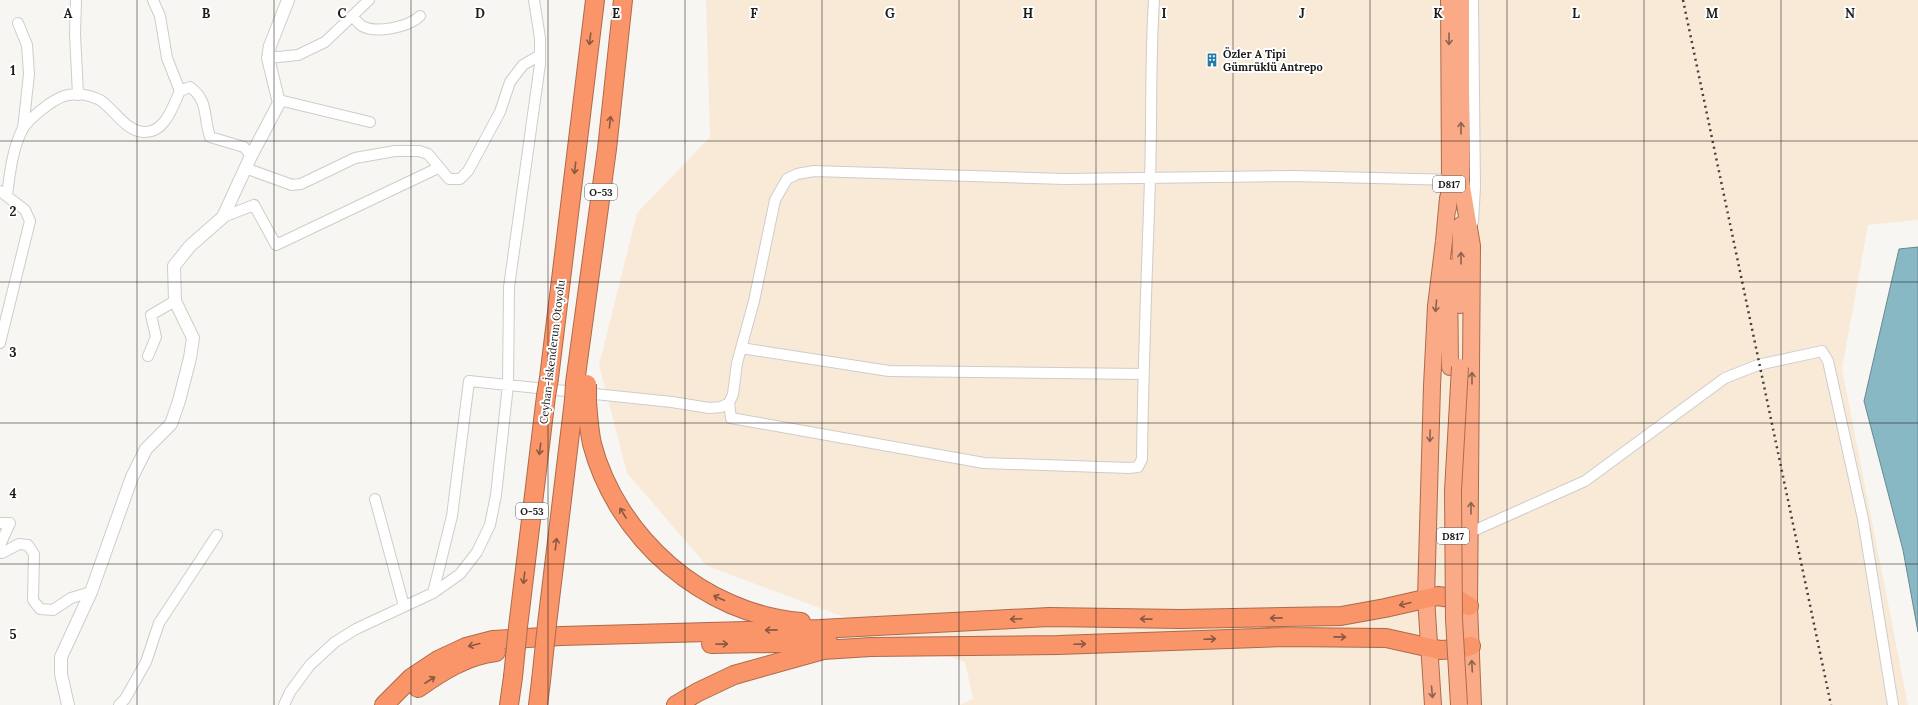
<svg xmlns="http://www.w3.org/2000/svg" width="1918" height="705" viewBox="0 0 1918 705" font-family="Lora,serif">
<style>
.industrial{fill:#f8ead7}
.water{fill:#88b8c4;stroke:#688991}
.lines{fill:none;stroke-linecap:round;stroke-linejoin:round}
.minor-casing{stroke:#cfccca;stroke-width:12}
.tertiary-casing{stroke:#cfccca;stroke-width:14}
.trunk-casing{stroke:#ac6b4d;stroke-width:18}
.motorway-casing{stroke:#ac6b4d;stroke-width:20}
.minor{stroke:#fff;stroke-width:10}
.tertiary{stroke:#fff;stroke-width:12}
.trunk{stroke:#faaa86;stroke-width:16}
.motorway{stroke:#f99568;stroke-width:18}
.rail{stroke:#41403e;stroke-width:2.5;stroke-dasharray:2 4;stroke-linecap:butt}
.trunk-bridge-casing{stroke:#ac6b4d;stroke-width:18;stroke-linecap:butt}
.motorway-bridge-casing{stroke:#ac6b4d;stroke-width:20;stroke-linecap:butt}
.trunk-bridge{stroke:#faaa86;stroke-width:16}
.motorway-bridge{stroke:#f99568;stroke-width:18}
.oneway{stroke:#8b5842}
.oneway2{stroke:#8c6350}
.grid{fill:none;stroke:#1d1c1b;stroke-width:1;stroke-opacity:0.55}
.labels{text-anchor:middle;stroke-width:4;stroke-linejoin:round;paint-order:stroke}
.shield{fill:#fff;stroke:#61605f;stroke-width:1}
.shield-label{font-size:10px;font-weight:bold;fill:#1d1c1b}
.poi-label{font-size:11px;font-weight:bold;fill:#1d1c1b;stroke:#fff;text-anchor:start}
.street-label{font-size:11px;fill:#1d1c1b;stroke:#fff}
.grid-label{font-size:13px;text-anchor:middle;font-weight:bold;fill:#1d1c1b;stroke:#fff;stroke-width:4;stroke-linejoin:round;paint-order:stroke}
</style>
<rect width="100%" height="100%" fill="#f8f6f3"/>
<!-- industrial -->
<path class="industrial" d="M706 0H1918V220L1868 225 1842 369 1908 705H960L973 699 965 662 707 566 627 473 599 365 637 213 710 137Z"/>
<!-- water -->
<path class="water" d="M1918 247V632L1903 550 1864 401 1899 249Z"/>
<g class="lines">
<!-- minor casing -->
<g class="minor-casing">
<path id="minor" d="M76 0 75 34 78 95
M153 0 160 16 167 58 180 91
M1473 0 1475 187 1473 222
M353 17C356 20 359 24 362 26 376 34 409 27 420 16
M18 23 27 45 29 74 23 129
M268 58 298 55 325 42 369 0
M279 100 370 122
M245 168 292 185 301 184 355 158 395 151H419L428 154 449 179H460L468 171 500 112 510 82 523 65 540 55
M0 191 25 210 30 221 0 343
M7 195C10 173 12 151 22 130 28 119 52 100 64 96 76 92 90 95 100 100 114 109 125 131 144 132 165 133 173 106 180 91L190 87C209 101 203 116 210 137L244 147 251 156
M223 217 254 205 276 245 438 168
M741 348 889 371 1143 374
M148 356 156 337 151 315 175 301
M729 403 731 418 984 463 1129 468 1138 467 1142 459C1143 365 1147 272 1150 179 1152 119 1150 60 1154 0
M375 499 404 606
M0 523H10L0 545
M1471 532 1585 481 1725 378 1758 365 1822 351 1828 361 1863 519 1893 705
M0 552 2 553 19 544 28 545 34 554 33 600 40 609 53 610 71 598 91 592
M433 593 452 516 469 381 672 402 709 408 721 407 729 403 733 394 737 363 754 301 775 200 787 179 797 174 814 171 1065 179 1294 176 1455 180
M119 705 125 699 146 662 159 623 217 535
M284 705 290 692 310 665 335 642 356 629 433 593 460 574 477 552 490 525 496 495 508 385 509 287 540 64V38L534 0"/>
</g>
<!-- tertiary casing -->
<g class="tertiary-casing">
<path id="tertiary" d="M68 705 61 674V657L91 592 132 477 146 449 171 424 179 401 190 358 193 338 175 301 174 266 190 246 223 217 251 156 279 103 268 58 270 46 288 0"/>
</g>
<!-- trunk casing -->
<g class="trunk-casing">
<path id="trunk" d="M1461 0V191
M1461 181 1472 246 1469 606 1473 705
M1448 208 1450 179 1449 0
M1449 267 1450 367
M1460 305 1461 225
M1433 705 1426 598 1432 386 1436 306 1444 241 1448 198"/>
</g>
<!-- motorway casing -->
<g class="motorway-casing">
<path id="motorway" d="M549 378 595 0
M575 383 607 149 623 0
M587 401C588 415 589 430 592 444 617 538 703 614 801 622
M547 624 574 400
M518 627 546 396
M711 644 828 642
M418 688C441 672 467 655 496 652
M384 705 411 678 438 660 466 647 493 640 561 636 820 629 1049 617 1181 619 1341 616 1385 608 1438 596 1457 599 1469 606
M509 705 513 677
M538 705 541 681
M676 705 698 692 734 675 823 650 871 647 1058 645 1284 637 1386 638 1440 650 1459 649 1471 646"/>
</g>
<!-- minor -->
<use href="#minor" class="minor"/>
<!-- tertiary -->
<use href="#tertiary" class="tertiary"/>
<!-- trunk -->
<use href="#trunk" class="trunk"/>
<!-- motorway -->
<use href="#motorway" class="motorway"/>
<!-- rail -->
<path class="rail" d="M1683 0 1831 705"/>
<!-- trunk-bridge casing -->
<g class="trunk-bridge-casing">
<path id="trunk-bridge" d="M1459 705 1454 619 1453 491 1460 367"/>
</g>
<!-- motorway-bridge casing -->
<g class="motorway-bridge-casing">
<path id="motorway-bridge" d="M546 396 549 378
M574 400 575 383
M587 401V384
M513 677 518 627
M541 681 547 624"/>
</g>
<!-- trunk-bridge -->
<use href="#trunk-bridge" class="trunk-bridge"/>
<!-- motorway-bridge -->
<use href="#motorway-bridge" class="motorway-bridge"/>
</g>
<!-- one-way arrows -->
<defs><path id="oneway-shaft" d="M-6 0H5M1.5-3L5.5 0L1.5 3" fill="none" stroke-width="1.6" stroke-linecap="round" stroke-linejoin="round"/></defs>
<g class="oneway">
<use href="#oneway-shaft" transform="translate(590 39) rotate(97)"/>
<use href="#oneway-shaft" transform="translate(610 122) rotate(-84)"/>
<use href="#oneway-shaft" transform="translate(575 168) rotate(97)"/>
<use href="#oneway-shaft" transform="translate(540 449) rotate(97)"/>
<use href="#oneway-shaft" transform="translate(623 513) rotate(-122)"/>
<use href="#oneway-shaft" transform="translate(556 544) rotate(-83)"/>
<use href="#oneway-shaft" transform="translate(524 578) rotate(97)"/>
<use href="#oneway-shaft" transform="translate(719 598) rotate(-156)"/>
<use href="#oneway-shaft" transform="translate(1405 604) rotate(166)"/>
<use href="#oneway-shaft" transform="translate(1276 618) rotate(179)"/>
<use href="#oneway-shaft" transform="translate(1016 619) rotate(177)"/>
<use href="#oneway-shaft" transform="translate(1146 619) rotate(-179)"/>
<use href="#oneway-shaft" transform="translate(771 630) rotate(179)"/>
<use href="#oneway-shaft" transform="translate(1340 637) rotate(1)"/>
<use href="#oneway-shaft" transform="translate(1210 639) rotate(-2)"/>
<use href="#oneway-shaft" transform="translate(722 644) rotate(-1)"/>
<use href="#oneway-shaft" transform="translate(1080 644) rotate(-2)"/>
<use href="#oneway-shaft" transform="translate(474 645) rotate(166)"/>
<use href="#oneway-shaft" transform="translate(430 680) rotate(-33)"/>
</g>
<g class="oneway2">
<use href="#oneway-shaft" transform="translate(1449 39) rotate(90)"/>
<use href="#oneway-shaft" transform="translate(1461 128) rotate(-90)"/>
<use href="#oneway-shaft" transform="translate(1461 258) rotate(-90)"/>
<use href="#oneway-shaft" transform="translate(1436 306) rotate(95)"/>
<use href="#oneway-shaft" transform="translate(1472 378) rotate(-90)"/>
<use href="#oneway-shaft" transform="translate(1430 436) rotate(92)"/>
<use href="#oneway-shaft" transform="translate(1471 508) rotate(-90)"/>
<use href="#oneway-shaft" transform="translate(1472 666) rotate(-93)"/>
<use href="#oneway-shaft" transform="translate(1432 692) rotate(85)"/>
</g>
<!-- grid -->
<path class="grid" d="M137 0V705M274 0V705M411 0V705M548 0V705M685 0V705M822 0V705M959 0V705M1096 0V705M1233 0V705M1370 0V705M1507 0V705M1644 0V705M1781 0V705M0 141H1918M0 282H1918M0 423H1918M0 564H1918"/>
<!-- icons -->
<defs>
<g id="building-bare" transform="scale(1.08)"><path d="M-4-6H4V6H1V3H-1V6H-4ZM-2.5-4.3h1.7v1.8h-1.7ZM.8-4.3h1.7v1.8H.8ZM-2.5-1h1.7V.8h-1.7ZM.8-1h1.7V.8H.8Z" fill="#2379a9" stroke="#fff" stroke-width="2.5" paint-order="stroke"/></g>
</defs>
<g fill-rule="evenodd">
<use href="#building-bare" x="1212" y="60"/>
</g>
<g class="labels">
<!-- shield labels -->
<g class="shield">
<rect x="1433" y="176" width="32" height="16" rx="3"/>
<rect x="585" y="184" width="32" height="16" rx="3"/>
<rect x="516" y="503" width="32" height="16" rx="3"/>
<rect x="1437" y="528" width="32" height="16" rx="3"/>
</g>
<g class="shield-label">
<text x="1449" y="188">D817</text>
<text x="601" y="196">O-53</text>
<text x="532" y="515">O-53</text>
<text x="1453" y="540">D817</text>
</g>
<!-- poi labels -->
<g class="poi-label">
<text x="1223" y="58">Özler A Tipi<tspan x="1223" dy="13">Gümrüklü Antrepo</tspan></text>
</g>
<!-- street labels -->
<g class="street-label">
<text transform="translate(552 352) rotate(-83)" y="4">Ceyhan-İskenderun Otoyolu</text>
</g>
</g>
<g class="grid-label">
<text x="68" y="18">A</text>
<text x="206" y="18">B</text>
<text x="342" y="18">C</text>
<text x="480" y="18">D</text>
<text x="616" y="18">E</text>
<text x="754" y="18">F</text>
<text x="890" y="18">G</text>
<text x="1028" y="18">H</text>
<text x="1164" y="18">I</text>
<text x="1302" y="18">J</text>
<text x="1438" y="18">K</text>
<text x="1576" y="18">L</text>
<text x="1712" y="18">M</text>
<text x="1850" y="18">N</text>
<text x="13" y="75">1</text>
<text x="13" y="216">2</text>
<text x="13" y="357">3</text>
<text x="13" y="498">4</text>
<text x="13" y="639">5</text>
</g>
</svg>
